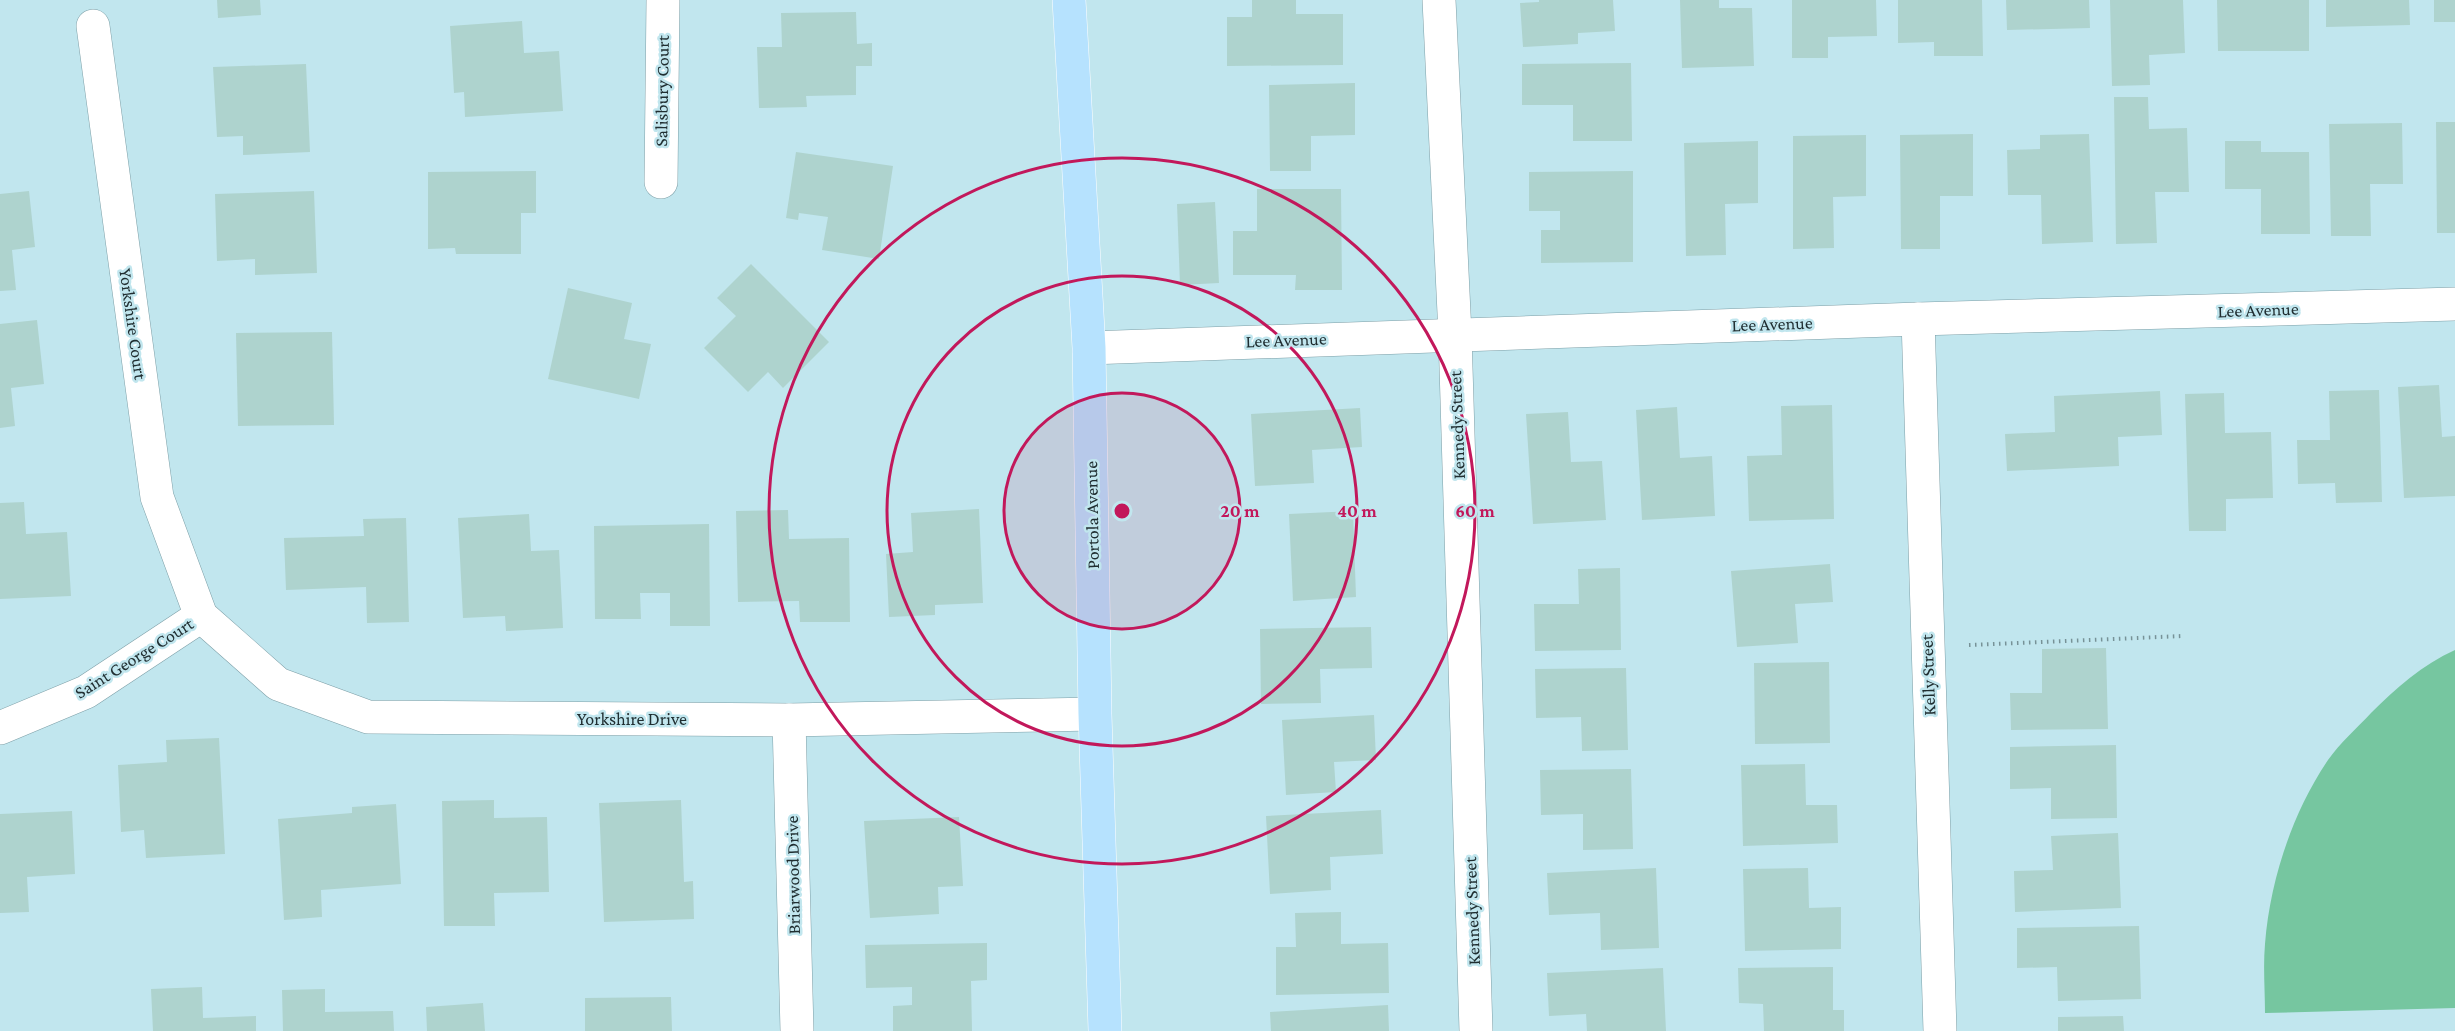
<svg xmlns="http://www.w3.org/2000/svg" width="2455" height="1031" font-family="'Crimson Pro',serif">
<rect width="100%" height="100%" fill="#c1e6ee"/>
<!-- green -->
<path fill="#76c6a0" d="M 2455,650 L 2455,1008 L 2265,1013 C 2265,990 2263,967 2265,944 C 2270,881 2292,813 2328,760 C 2340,743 2357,728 2371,713 C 2395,689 2423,664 2455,650 Z"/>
<!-- building -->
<g fill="#aed3ce">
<path d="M 217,0 L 260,0 L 261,15 L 218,18 Z"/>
<path d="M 1252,0 L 1296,0 L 1296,14 L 1343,14 L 1343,65 L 1227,66 L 1227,17 L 1252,17 Z"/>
<path d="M 1539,0 L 1613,0 L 1615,31 L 1578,33 L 1578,44 L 1523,47 L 1520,3 L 1539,2 Z"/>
<path d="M 1680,0 L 1719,0 L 1719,8 L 1752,8 L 1754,66 L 1682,68 Z"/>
<path d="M 1792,0 L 1876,0 L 1877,36 L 1828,37 L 1828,58 L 1792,58 Z"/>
<path d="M 1898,0 L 1982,0 L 1983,56 L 1934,56 L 1934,42 L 1898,43 Z"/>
<path d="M 2006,0 L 2089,0 L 2090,28 L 2007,30 Z"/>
<path d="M 2110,0 L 2183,0 L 2185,53 L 2149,55 L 2150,85 L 2112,86 Z"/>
<path d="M 2217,0 L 2309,0 L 2309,51 L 2218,51 Z"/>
<path d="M 2326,0 L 2409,0 L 2410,25 L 2326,27 Z"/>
<rect x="2434" y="0" width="21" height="22"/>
<path d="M 856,12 L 857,44 L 872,43 L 872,66 L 856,66 L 856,95 L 806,96 L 807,107 L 759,108 L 757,47 L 782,47 L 781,13 Z"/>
<path d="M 522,21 L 524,53 L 559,51 L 563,111 L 465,117 L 464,92 L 454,93 L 450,26 Z"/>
<path d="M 1631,63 L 1632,141 L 1573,141 L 1573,105 L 1522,105 L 1522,64 Z"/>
<path d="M 306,64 L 310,152 L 243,155 L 243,136 L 217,137 L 213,67 Z"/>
<path d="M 1355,83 L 1355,135 L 1311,136 L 1311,171 L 1270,171 L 1269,85 Z"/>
<path d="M 2114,97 L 2148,97 L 2149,129 L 2187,128 L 2189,192 L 2155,192 L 2157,243 L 2116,244 Z"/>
<path d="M 2436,122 L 2455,122 L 2455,233 L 2437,233 Z"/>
<path d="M 2402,123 L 2403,184 L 2370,184 L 2371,236 L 2331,236 L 2329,124 Z"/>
<path d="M 1973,134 L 1973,196 L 1940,196 L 1940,249 L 1901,249 L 1900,135 Z"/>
<path d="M 2089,134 L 2093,242 L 2042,244 L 2041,195 L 2008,195 L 2007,150 L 2040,149 L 2040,135 Z"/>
<path d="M 1866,135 L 1866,196 L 1833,197 L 1834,248 L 1793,249 L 1793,136 Z"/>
<path d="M 1758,141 L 1758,203 L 1725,204 L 1726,255 L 1686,256 L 1684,143 Z"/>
<path d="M 2225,141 L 2261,141 L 2261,152 L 2309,152 L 2310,234 L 2261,234 L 2261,189 L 2225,189 Z"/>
<path d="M 796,152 L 893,166 L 879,259 L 822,250 L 828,217 L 799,213 L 798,220 L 786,218 Z"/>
<path d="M 536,171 L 536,213 L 521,213 L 521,254 L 456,254 L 455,248 L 428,249 L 428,172 Z"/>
<path d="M 1633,171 L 1633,262 L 1541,263 L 1541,230 L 1560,230 L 1560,211 L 1529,211 L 1529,172 Z"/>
<path d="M 1257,189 L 1341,189 L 1342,290 L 1295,290 L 1296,275 L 1233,275 L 1233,231 L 1257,231 Z"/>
<path d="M 29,191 L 35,247 L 12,250 L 16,290 L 0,291 L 0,194 Z"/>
<path d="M 314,191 L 317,273 L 255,275 L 255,259 L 217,261 L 215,194 Z"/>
<path d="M 1215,202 L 1219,283 L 1180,285 L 1177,204 Z"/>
<path d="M 751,264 L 829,342 L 783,388 L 768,372 L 748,392 L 704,348 L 736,316 L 717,298 Z"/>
<path d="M 568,288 L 632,303 L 624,339 L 651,344 L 639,399 L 548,379 Z"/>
<path d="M 37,320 L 44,384 L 11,388 L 15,426 L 0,428 L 0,324 Z"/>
<path d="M 332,332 L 334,425 L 238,426 L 236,333 Z"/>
<path d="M 2439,385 L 2442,437 L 2455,436 L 2455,496 L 2404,498 L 2398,387 Z"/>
<path d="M 2379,390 L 2382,502 L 2336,503 L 2335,483 L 2298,484 L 2297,440 L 2330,440 L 2329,391 Z"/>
<path d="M 2160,391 L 2162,435 L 2118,437 L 2119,466 L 2007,471 L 2005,434 L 2055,432 L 2054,396 Z"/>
<path d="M 2224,393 L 2225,433 L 2271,432 L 2273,498 L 2226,499 L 2226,531 L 2189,531 L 2185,394 Z"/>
<path d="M 1832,405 L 1834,519 L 1749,521 L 1747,456 L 1782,455 L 1781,406 Z"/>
<path d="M 1677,407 L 1680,458 L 1712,456 L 1715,516 L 1642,520 L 1636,410 Z"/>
<path d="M 1360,408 L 1362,447 L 1312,450 L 1314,483 L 1255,486 L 1251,414 Z"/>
<path d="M 1568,412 L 1571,462 L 1602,461 L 1606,520 L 1533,524 L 1526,414 Z"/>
<path d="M 24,502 L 26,534 L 67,532 L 71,596 L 0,599 L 0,503 Z"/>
<path d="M 979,509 L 983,603 L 935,605 L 935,615 L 889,617 L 886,554 L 913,552 L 911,513 Z"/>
<path d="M 788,510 L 789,539 L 849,538 L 850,622 L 800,622 L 799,601 L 738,602 L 736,511 Z"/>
<path d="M 1353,511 L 1356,597 L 1293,601 L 1289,514 Z"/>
<path d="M 529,514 L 531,551 L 559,550 L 563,628 L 506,631 L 505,616 L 463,618 L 458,518 Z"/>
<path d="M 406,518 L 409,622 L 367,623 L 366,587 L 286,590 L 284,538 L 364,536 L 363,519 Z"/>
<path d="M 709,524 L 710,626 L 670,626 L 670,593 L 640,593 L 641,619 L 595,619 L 594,526 Z"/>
<path d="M 1830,564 L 1833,602 L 1795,604 L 1798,643 L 1737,647 L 1731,571 Z"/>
<path d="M 1620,568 L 1621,650 L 1535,651 L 1534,604 L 1579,604 L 1578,569 Z"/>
<path d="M 1371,627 L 1372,668 L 1320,669 L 1321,703 L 1261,704 L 1260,629 Z"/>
<path d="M 2106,648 L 2108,729 L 2011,730 L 2010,693 L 2042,693 L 2042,649 Z"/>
<path d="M 1829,662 L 1830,743 L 1755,744 L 1754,663 Z"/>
<path d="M 1626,668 L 1628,750 L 1582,751 L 1581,717 L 1536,718 L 1535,669 Z"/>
<path d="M 1374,715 L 1376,760 L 1334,762 L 1336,792 L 1286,795 L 1282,720 Z"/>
<path d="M 219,738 L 225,854 L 146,858 L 144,830 L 121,832 L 118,765 L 167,762 L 166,740 Z"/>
<path d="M 2116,745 L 2117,818 L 2051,819 L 2051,788 L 2010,789 L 2010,747 Z"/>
<path d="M 1805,764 L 1806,805 L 1837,805 L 1838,843 L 1743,846 L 1741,765 Z"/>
<path d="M 1631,769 L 1633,849 L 1583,850 L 1583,814 L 1541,815 L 1540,770 Z"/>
<path d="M 494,800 L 494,818 L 547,817 L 549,892 L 494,893 L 495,926 L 444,926 L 442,801 Z"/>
<path d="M 681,800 L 684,882 L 693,881 L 694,919 L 604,922 L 599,803 Z"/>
<path d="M 396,804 L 401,884 L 321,890 L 322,917 L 284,920 L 278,819 L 352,813 L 352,807 Z"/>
<path d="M 1381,810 L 1383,854 L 1330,857 L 1331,890 L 1270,894 L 1266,816 Z"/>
<path d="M 72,811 L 75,874 L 27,877 L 29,912 L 0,913 L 0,814 Z"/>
<path d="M 959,817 L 963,886 L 938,887 L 939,914 L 870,918 L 864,821 Z"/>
<path d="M 2118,833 L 2121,908 L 2015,912 L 2014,871 L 2053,870 L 2051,836 Z"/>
<path d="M 1656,868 L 1659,948 L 1601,950 L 1600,913 L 1549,915 L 1547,873 Z"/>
<path d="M 1808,868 L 1809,908 L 1841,907 L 1841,949 L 1745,951 L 1743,869 Z"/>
<path d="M 1341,912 L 1341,944 L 1388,943 L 1389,993 L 1276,995 L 1276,947 L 1296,947 L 1295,913 Z"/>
<path d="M 2139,926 L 2141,999 L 2058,1001 L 2057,967 L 2017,968 L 2017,928 Z"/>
<path d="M 987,943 L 987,980 L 971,981 L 972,1031 L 893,1031 L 893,1006 L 912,1005 L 912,987 L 866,988 L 865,945 Z"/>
<path d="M 1833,967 L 1833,1010 L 1844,1010 L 1844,1031 L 1764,1031 L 1763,1004 L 1739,1003 L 1738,968 Z"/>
<path d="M 1663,968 L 1666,1031 L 1587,1031 L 1586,1014 L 1549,1016 L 1547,973 Z"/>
<path d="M 202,987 L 203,1018 L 256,1016 L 256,1031 L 153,1031 L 151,989 Z"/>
<path d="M 325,989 L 325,1012 L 393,1011 L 394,1031 L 283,1031 L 282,990 Z"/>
<path d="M 671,997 L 672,1031 L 585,1031 L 585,998 Z"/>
<path d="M 483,1003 L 485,1031 L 427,1031 L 426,1007 Z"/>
<path d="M 1388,1005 L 1389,1031 L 1271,1031 L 1270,1012 Z"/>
<path d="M 2123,1016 L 2124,1031 L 2058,1031 L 2058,1017 Z"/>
</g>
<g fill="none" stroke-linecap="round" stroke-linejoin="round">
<!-- minor casing -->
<g stroke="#7d9fa7" stroke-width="34">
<g id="minor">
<path d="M 1439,0 L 1455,334 L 1476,1031"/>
<path d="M 93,26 L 157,497 L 201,616 L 278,684 L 368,717 L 789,720 L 1095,714"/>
<path d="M 661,182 L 663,0"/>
<path d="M 1918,319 L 1940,1031"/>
<path d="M 1089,348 L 1918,319 L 2455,304"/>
<path d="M 789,720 L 797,1031"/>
<path d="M 0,728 L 86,692 L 201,616"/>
</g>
</g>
<!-- major casing -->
<g stroke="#fff" stroke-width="34">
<path id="major" d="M 1069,0 L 1089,348 L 1095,714 L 1105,1031"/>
</g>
<!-- path -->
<path stroke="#779297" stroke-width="4" stroke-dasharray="1.5 4.5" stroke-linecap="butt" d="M 1969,645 L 2183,636"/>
<!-- minor -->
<use href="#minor" stroke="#fff" stroke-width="33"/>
<!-- major -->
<use href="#major" stroke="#b6e2fe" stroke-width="33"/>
</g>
<!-- distance rings -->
<circle cx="1122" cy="511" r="118" fill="#c2185b" fill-opacity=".12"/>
<g fill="none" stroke="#c2185b" stroke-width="3">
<circle cx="1122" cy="511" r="118"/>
<circle cx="1122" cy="511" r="235"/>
<circle cx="1122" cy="511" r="353"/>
</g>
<g text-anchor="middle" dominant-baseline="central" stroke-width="5" stroke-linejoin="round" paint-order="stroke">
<!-- street labels -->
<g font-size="18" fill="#202e31" stroke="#c1e6ee">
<text transform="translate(662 91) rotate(-89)">Salisbury Court</text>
<text transform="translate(2258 310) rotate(-2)">Lee Avenue</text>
<text transform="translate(133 324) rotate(82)">Yorkshire Court</text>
<text transform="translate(1772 324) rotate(-2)">Lee Avenue</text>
<text transform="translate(1286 340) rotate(-2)">Lee Avenue</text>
<text transform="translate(1457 425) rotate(-92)">Kennedy Street</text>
<text transform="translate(1092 515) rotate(-91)">Portola Avenue</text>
<text transform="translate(134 658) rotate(-32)">Saint George Court</text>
<text transform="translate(1928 675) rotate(-92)">Kelly Street</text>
<text x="632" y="719">Yorkshire Drive</text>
<text transform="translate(793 875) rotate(-91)">Briarwood Drive</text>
<text transform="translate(1472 911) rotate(-92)">Kennedy Street</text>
</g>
</g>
<circle cx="1122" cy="511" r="9" fill="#c2185b" stroke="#c1e6ee" stroke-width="3"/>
<g font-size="18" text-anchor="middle" font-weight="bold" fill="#c2185b" stroke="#c1e6ee" stroke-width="5" stroke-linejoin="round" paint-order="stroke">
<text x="1240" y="517">20 m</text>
<text x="1357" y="517">40 m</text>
<text x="1475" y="517">60 m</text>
</g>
</svg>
